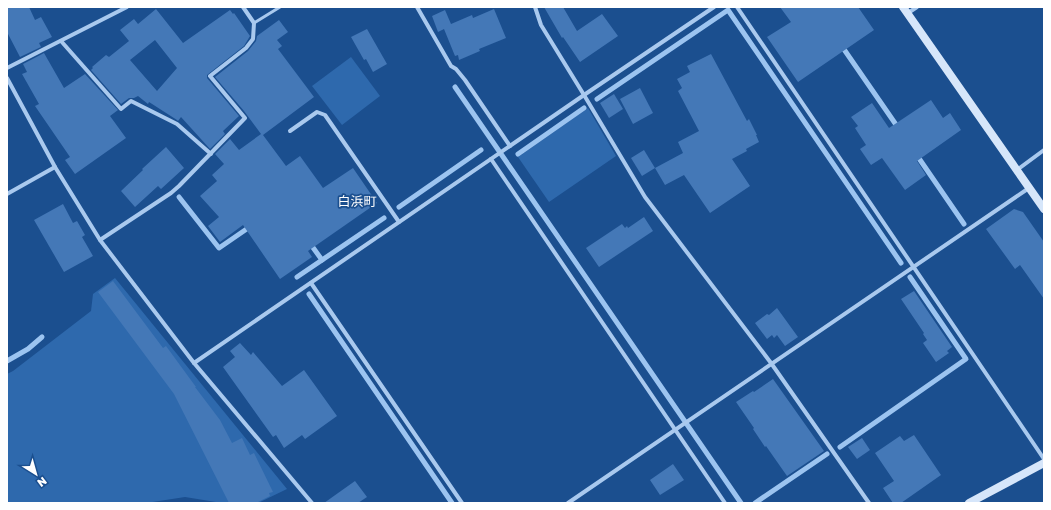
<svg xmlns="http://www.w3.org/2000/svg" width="1051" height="510" font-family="'Golos Text','Noto Sans JP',sans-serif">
<rect width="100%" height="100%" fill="#1b4f8f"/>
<!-- green -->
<g fill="#2e69ad">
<path d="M 351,57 L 380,96 L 342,125 L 312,86 Z"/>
<path d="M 588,108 L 616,156 L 549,202 L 518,157 Z"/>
<path d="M 115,278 L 287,489 L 258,503 L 222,503 L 185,497 L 146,503 L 7,503 L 7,374 L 13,371 L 91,311 L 93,294 Z"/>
</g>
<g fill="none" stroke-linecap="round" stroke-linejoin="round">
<!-- stream -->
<g stroke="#9cc4f0" stroke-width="5">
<path d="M 841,45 L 899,129"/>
<path d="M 455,87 L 741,503"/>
<path d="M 597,99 L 728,10 L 901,263"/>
<path d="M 518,154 L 584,108"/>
<path d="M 916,154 L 964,224"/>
<path d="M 179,197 L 219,248 L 251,226"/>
<path d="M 399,207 L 481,150"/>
<path d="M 309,242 L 322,260"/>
<path d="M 297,277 L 384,218"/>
<path d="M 309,294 L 452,503"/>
<path d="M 7,361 L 28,349 L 42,337"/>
<path d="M 840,447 L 966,359 L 910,277"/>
<path d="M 755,503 L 827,454"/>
</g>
</g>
<!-- building -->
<g fill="#4478b7" fill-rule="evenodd">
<path d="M 7,7 L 29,7 L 35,20 L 41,17 L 52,37 L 39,43 L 41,47 L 20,57 L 7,32 Z"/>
<path d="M 544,7 L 563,7 L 577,31 L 602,14 L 618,36 L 580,62 L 563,37 L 562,38 Z"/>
<path d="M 780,7 L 858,7 L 874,30 L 798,82 L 767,37 L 791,22 Z"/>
<path d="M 156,9 L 183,43 L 230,10 L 233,14 L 234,13 L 250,36 L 244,46 L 207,75 L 207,78 L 239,116 L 223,131 L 225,134 L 210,149 L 181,117 L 178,121 L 177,120 L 149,102 L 148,104 L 138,96 L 134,98 L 129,98 L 121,104 L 91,70 L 93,68 L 92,67 L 106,55 L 109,57 L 129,41 L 120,30 L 134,19 L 138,24 ZM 155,40 L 177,68 L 157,91 L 130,60 Z"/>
<path d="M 494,9 L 506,38 L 479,49 L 480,51 L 459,60 L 458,55 L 455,56 L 444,29 L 438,32 L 432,16 L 445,10 L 451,24 L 472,15 L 473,18 Z"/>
<path d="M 279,20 L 288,32 L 277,40 L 282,46 L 278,49 L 314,97 L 263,135 L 286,166 L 300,156 L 323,188 L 353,168 L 377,203 L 308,251 L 312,257 L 280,279 L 243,225 L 220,242 L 208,226 L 219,217 L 200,196 L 217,181 L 212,175 L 224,164 L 215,154 L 230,139 L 239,150 L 261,134 L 244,111 L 215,77 L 248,51 L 256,41 L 257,36 Z"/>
<path d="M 367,29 L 387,64 L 373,72 L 366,59 L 364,60 L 351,37 Z"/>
<path d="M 44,53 L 64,88 L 85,74 L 118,110 L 110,116 L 126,138 L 75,174 L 65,160 L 70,157 L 35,106 L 39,104 L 22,74 L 27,72 L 23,64 Z"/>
<path d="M 711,54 L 747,121 L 749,119 L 757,135 L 756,135 L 759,142 L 746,149 L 747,151 L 732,159 L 750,186 L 710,213 L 684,175 L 665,185 L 655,168 L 683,153 L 678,142 L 699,131 L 678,91 L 682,88 L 677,79 L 690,72 L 687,66 Z"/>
<path d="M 640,88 L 653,113 L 633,124 L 620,99 Z"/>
<path d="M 614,94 L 623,109 L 609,118 L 600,103 Z"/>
<path d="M 931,100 L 943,118 L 950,113 L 961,130 L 917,161 L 926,175 L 905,190 L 882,158 L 871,165 L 860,149 L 866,145 L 855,128 L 858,126 L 851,117 L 872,103 L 889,128 Z"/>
<path d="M 166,147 L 184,168 L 161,189 L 158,186 L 135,207 L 121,191 L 143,170 L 142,169 Z"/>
<path d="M 644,150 L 655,168 L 642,176 L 631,158 Z"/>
<path d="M 63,204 L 73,223 L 77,221 L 85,235 L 82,237 L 93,256 L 64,272 L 34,220 Z"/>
<path d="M 1014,209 L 1023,212 L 1044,242 L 1044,299 L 1020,265 L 1015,269 L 986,229 Z"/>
<path d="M 644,217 L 653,231 L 599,267 L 586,248 L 622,224 L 625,228 L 627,226 L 628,228 Z"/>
<path d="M 113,281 L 163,348 L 166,346 L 196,387 L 195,387 L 220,420 L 232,443 L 242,438 L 250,455 L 254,453 L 273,492 L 269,493 L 270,496 L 256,503 L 229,503 L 174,394 L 98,292 Z"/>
<path d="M 914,291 L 952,347 L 947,351 L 949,353 L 936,362 L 923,343 L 927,340 L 923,334 L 924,333 L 901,299 Z"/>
<path d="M 777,308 L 798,337 L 785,346 L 777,335 L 774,338 L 772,335 L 767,339 L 755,323 L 767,314 L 769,315 Z"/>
<path d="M 240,343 L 251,355 L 253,352 L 282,386 L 304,370 L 337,416 L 305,439 L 302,435 L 284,448 L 276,435 L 273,437 L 223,367 L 235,357 L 230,351 Z"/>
<path d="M 773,379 L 824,451 L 787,476 L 766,446 L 765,447 L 753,429 L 754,428 L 736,402 L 753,391 L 754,392 Z"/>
<path d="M 914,435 L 941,475 L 901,503 L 893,503 L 883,488 L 894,481 L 875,453 L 900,436 L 904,441 Z"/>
<path d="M 862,438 L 870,450 L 857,459 L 848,447 Z"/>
<path d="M 673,464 L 684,480 L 660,495 L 650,480 Z"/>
<path d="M 355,481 L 367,497 L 358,503 L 324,503 Z"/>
</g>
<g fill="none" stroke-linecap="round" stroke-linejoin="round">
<!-- lane -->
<path stroke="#a9c9ee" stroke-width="3" d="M 254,23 L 280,7"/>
<!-- street -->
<g stroke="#a9c9ee" stroke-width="4">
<path d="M 417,7 L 451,66 L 456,69 L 465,80 L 510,146"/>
<path d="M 535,7 L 541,25 L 584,95 L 645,197 L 771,363 L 869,503"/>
<path d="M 737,7 L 1044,459"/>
<path d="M 908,13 L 917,7"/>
<path d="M 61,41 L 121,109 L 131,101 L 177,124 L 211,154"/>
<path d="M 7,68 L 127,7"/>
<path d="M 7,78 L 55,167 L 100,240 L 194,363 L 312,503"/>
<path d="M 290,131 L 317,112 L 325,115 L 399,222"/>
<path d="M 491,159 L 725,503"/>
<path d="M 1017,170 L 1044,150"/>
<path d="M 7,194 L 55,167"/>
<path d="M 100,240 L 171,193 L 179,186 L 245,118 L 210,76 L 246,48 L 253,39 L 254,23 L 243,7"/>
<path d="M 311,283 L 462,503"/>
<path d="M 194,363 L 584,95 L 714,7"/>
<path d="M 568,503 L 1029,188"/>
</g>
<!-- secondary -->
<g stroke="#d6e6fa" stroke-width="8">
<path d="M 903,7 L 1044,209"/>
<path d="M 969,503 L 1044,463"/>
</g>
</g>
<g text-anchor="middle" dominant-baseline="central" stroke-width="3.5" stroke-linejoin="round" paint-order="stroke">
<!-- quarter labels -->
<g font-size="13" fill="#fff" stroke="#1b4f8f">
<text x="357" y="201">白浜町</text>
</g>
</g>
<!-- border -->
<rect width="1051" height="510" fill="none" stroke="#ffffff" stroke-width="16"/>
<!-- north arrow -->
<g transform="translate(36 474) rotate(143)" stroke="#1b4f8f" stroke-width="3" paint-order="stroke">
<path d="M0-3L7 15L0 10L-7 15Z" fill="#ffffff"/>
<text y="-6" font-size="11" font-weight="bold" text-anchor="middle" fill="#ffffff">N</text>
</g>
</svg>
